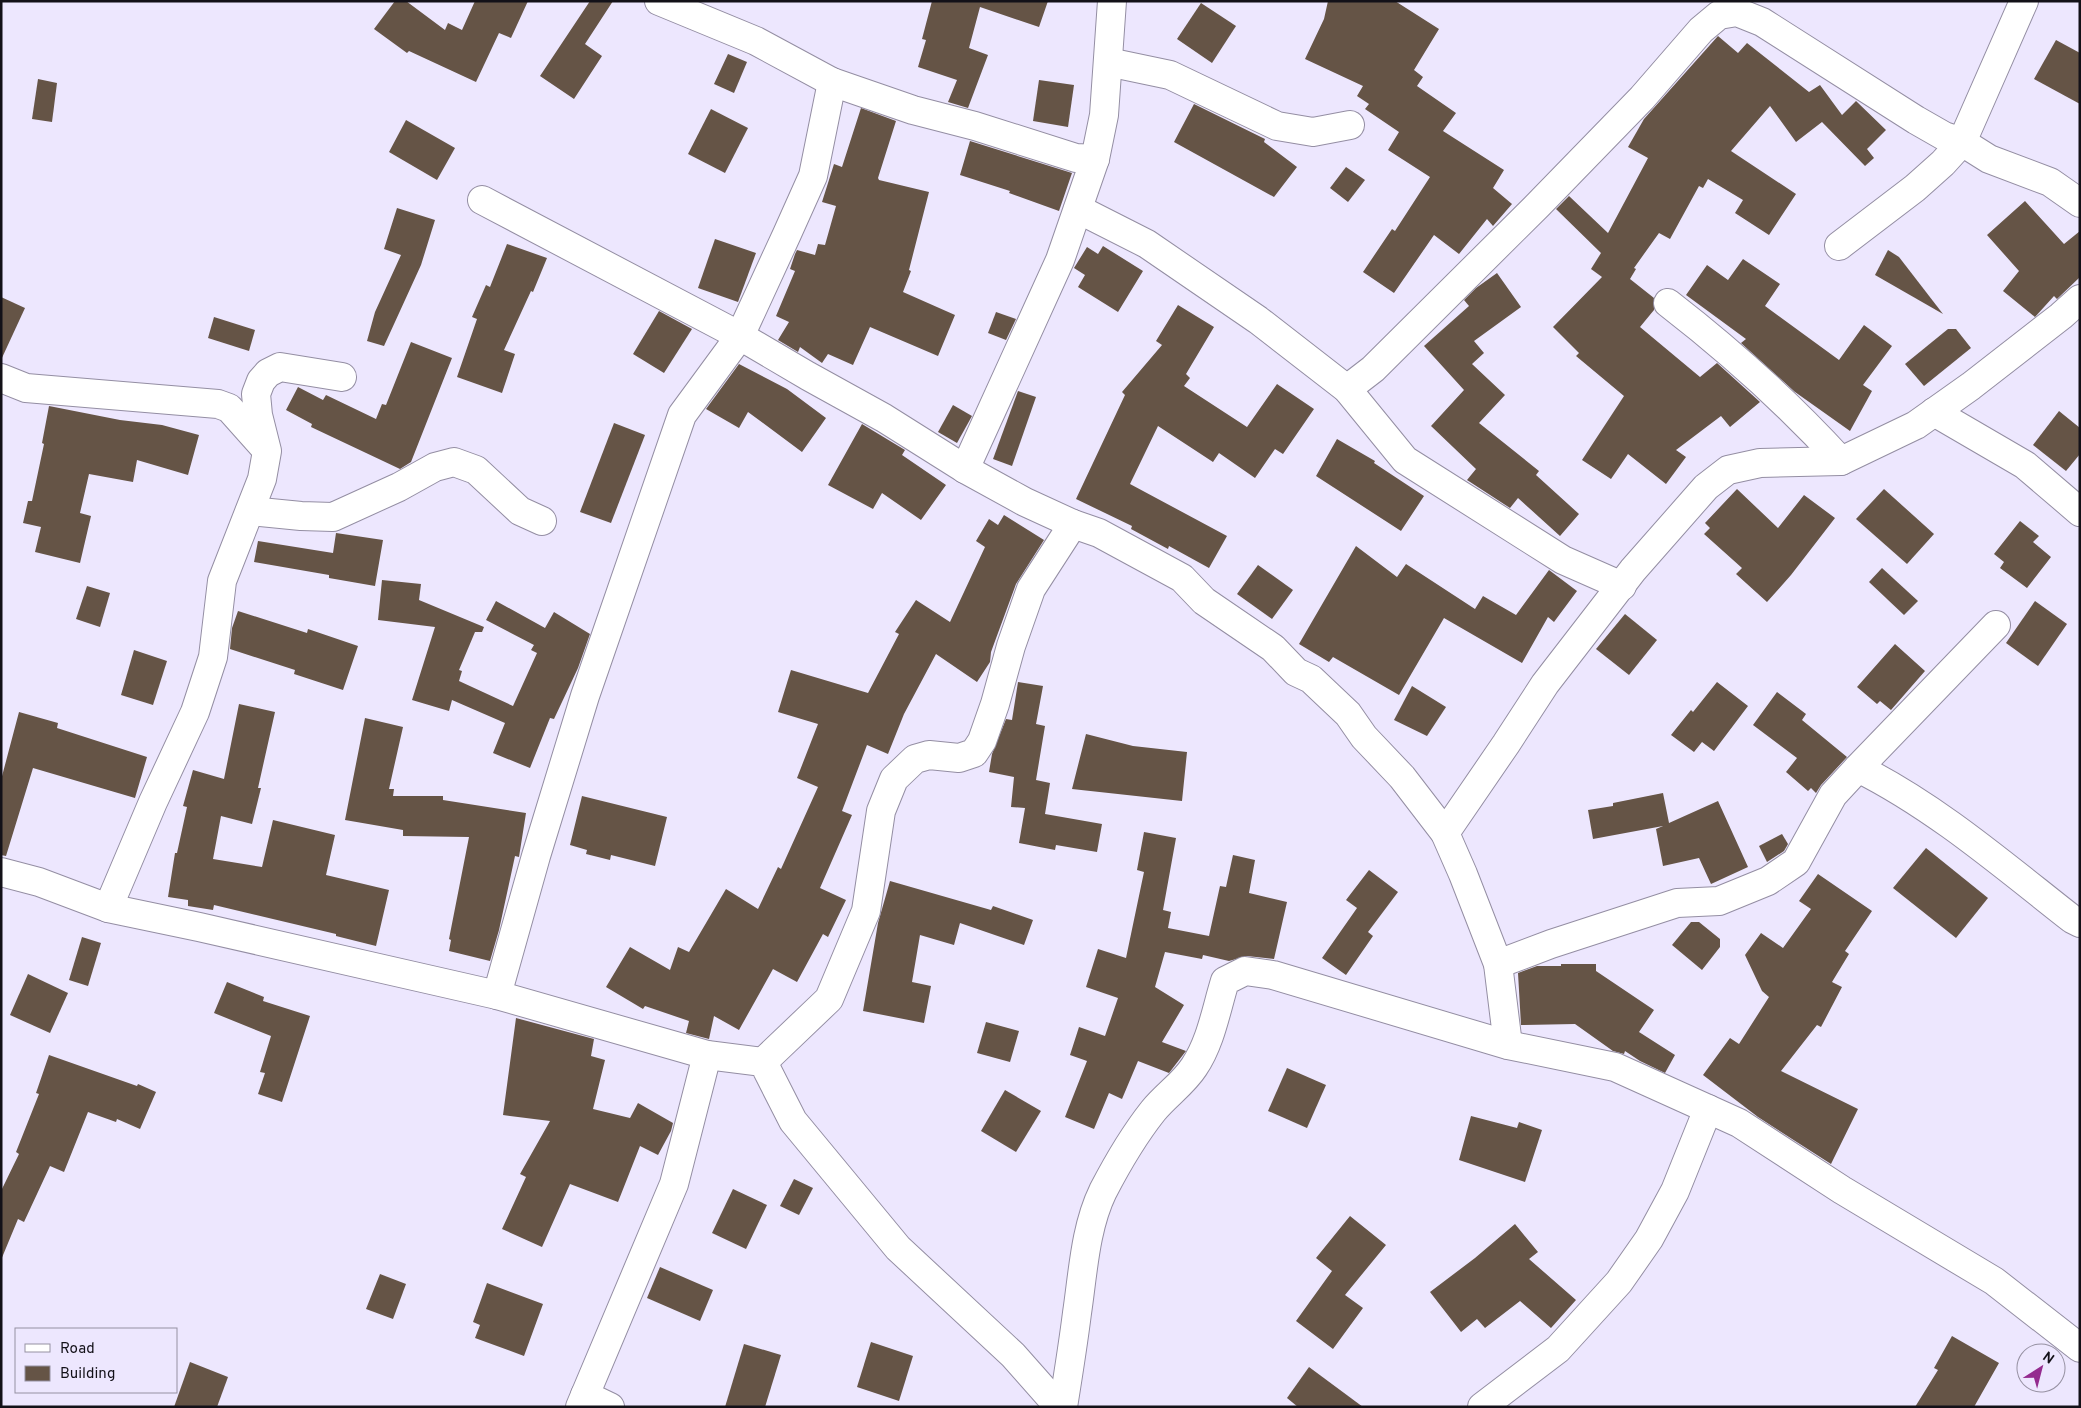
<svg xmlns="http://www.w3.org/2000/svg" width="2081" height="1408" font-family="Overpass,sans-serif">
<rect width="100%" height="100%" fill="#ede7fe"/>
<!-- building -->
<g fill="#655446">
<path d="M 395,1 L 406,1 L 445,30 L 448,23 L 462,30 L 475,1 L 528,1 L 511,38 L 499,33 L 476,82 L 409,51 L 407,53 L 374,29 Z"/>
<path d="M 590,1 L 613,1 L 585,44 L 602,56 L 574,99 L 540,76 Z"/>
<path d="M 932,1 L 1048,1 L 1039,27 L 980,7 L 969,48 L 988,55 L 968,108 L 948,102 L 957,80 L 918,67 L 926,40 L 922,39 Z"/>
<path d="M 1328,1 L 1395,1 L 1439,29 L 1414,70 L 1423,77 L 1417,86 L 1456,113 L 1443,131 L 1504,170 L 1493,188 L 1512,204 L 1493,226 L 1487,219 L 1459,254 L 1434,235 L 1394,293 L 1363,272 L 1392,229 L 1395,231 L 1430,177 L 1388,150 L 1399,132 L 1365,109 L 1369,104 L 1357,96 L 1363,86 L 1305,59 L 1324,19 Z"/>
<path d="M 1201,3 L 1236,26 L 1212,63 L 1177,39 Z"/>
<path d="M 1718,36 L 1738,53 L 1747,43 L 1809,92 L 1820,85 L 1842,115 L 1856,101 L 1886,130 L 1867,149 L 1874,158 L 1865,166 L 1822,122 L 1796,142 L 1770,106 L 1731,151 L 1796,194 L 1769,235 L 1735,213 L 1743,200 L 1708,179 L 1703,188 L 1699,186 L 1670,239 L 1659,233 L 1634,268 L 1636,269 L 1630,279 L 1654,298 L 1654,310 L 1640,327 L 1700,377 L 1717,363 L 1760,402 L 1730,427 L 1721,416 L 1676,450 L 1686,457 L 1666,484 L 1628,454 L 1611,479 L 1582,460 L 1624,396 L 1576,356 L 1579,353 L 1553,327 L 1602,277 L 1591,269 L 1601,253 L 1556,209 L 1569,196 L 1608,233 L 1648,158 L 1628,147 L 1644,119 Z"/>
<path d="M 2056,40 L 2080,53 L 2080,104 L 2034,79 Z"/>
<path d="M 728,54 L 747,62 L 734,93 L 714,84 Z"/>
<path d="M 38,79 L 57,83 L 52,122 L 32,119 Z"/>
<path d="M 1039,80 L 1074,85 L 1068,127 L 1033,121 Z"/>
<path d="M 1194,104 L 1265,139 L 1264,142 L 1297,167 L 1274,197 L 1174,142 Z"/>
<path d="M 861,108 L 896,121 L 878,178 L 879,180 L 929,192 L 909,270 L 911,271 L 903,292 L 955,315 L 938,356 L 870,327 L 853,365 L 828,354 L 822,363 L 800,347 L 798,352 L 778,340 L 789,322 L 776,316 L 795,271 L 790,269 L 795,254 L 797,250 L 815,255 L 818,244 L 825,245 L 836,206 L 822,202 L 834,164 L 842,167 Z"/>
<path d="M 711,109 L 748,128 L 725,173 L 688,154 Z"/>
<path d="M 406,120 L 455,148 L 437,180 L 389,152 Z"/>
<path d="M 970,141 L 1072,173 L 1059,211 L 1009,193 L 1010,191 L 960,175 Z"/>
<path d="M 1346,167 L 1365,180 L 1348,202 L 1330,188 Z"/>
<path d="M 2025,201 L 2064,244 L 2080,231 L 2080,277 L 2057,299 L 2054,296 L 2035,317 L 2003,291 L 2019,271 L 1987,235 Z"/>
<path d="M 397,208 L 435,220 L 421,265 L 384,346 L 367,341 L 375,312 L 401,255 L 384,249 Z"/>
<path d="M 715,239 L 756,253 L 738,302 L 698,288 Z"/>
<path d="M 507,244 L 547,258 L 533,292 L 531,291 L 504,350 L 515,354 L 502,393 L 457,377 L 477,319 L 472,317 L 486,285 L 490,287 Z"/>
<path d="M 1103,246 L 1143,271 L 1118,312 L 1078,287 L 1085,275 L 1074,268 L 1087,247 L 1098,254 Z"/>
<path d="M 1888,250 L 1899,257 L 1943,314 L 1875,275 Z"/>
<path d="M 1743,259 L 1780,284 L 1765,306 L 1839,360 L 1864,325 L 1892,346 L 1863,385 L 1872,391 L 1850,431 L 1795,392 L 1741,343 L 1746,339 L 1686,295 L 1707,265 L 1728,280 Z"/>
<path d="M 1497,273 L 1521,307 L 1474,341 L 1484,353 L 1472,364 L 1505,395 L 1479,423 L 1539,471 L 1536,475 L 1579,514 L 1560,536 L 1518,498 L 1510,508 L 1467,480 L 1476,469 L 1431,426 L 1464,390 L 1424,346 L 1469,306 L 1464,300 L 1476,288 Z"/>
<path d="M 1,297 L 25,308 L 1,360 Z"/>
<path d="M 1178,305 L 1214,327 L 1186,374 L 1190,378 L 1184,386 L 1247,427 L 1277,384 L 1314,409 L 1283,454 L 1275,449 L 1255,478 L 1219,453 L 1213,462 L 1158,426 L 1130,484 L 1227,536 L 1209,568 L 1169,546 L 1168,549 L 1131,529 L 1132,526 L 1076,499 L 1125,395 L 1122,392 L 1162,345 L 1156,341 Z"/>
<path d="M 659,311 L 692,329 L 664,373 L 633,354 Z"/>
<path d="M 996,312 L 1016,319 L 1006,340 L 988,333 Z"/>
<path d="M 214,317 L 255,330 L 249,351 L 208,338 Z"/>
<path d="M 1948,329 L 1956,329 L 1971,348 L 1924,386 L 1905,364 Z"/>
<path d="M 411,342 L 452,358 L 411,462 L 400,469 L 311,427 L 312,424 L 286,410 L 298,387 L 323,400 L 326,395 L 376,419 L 382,404 L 386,405 Z"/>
<path d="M 739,364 L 787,389 L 826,418 L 802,452 L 748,412 L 739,428 L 706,409 Z"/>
<path d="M 1018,391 L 1036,397 L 1012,466 L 993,459 Z"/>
<path d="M 953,405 L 972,416 L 957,443 L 938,432 Z"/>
<path d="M 49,406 L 120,420 L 162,425 L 199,435 L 188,475 L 137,460 L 133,482 L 89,474 L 80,513 L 91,516 L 80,563 L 35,552 L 41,527 L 23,523 L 28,501 L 32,501 L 44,444 L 42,443 Z"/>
<path d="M 2059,411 L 2080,428 L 2080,454 L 2066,471 L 2033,445 Z"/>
<path d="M 614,423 L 645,435 L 611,523 L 580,512 Z"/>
<path d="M 862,424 L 905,450 L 902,455 L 946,485 L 921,520 L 882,493 L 873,509 L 828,485 Z"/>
<path d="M 1337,439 L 1375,461 L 1374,463 L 1424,496 L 1401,531 L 1316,476 Z"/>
<path d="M 1737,489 L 1778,528 L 1804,495 L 1835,518 L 1791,575 L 1767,602 L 1736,574 L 1742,568 L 1704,534 L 1710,528 L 1705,523 Z"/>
<path d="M 1884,489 L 1934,534 L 1907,564 L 1856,519 Z"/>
<path d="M 1004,515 L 1044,540 L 1016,584 L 991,652 L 990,662 L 977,682 L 936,654 L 904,714 L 888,754 L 867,745 L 842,811 L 852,815 L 820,888 L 846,900 L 828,937 L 823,934 L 797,982 L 773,969 L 739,1030 L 714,1016 L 709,1039 L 686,1033 L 689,1021 L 645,1006 L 643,1009 L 606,987 L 630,947 L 670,970 L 678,947 L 689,952 L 726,889 L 758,909 L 778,867 L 781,869 L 818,787 L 797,778 L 818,724 L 778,712 L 791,670 L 868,693 L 899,634 L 895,632 L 916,600 L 950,622 L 985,547 L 976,541 L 989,519 L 998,525 Z"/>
<path d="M 2020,521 L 2039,536 L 2033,542 L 2051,557 L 2027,588 L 2000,568 L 2004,562 L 1994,554 Z"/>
<path d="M 336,533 L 383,540 L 375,586 L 329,578 L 329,575 L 254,562 L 258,541 L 333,553 Z"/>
<path d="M 1356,546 L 1397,577 L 1406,564 L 1475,609 L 1483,596 L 1516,615 L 1549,570 L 1577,591 L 1554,622 L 1548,617 L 1522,663 L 1444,618 L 1399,695 L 1333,657 L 1329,662 L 1299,644 Z"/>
<path d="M 1258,565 L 1293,590 L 1272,619 L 1237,594 Z"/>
<path d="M 1882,568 L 1918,601 L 1904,615 L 1869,582 Z"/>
<path d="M 382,580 L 421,584 L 419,600 L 484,627 L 482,632 L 475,632 L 459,670 L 462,671 L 459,681 L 513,706 L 537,653 L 531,650 L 534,645 L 486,620 L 496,601 L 545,628 L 554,612 L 590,634 L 578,668 L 554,719 L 550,718 L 530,768 L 493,753 L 505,723 L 452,700 L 449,711 L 412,700 L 435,627 L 378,620 Z"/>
<path d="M 87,586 L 110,593 L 100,627 L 76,619 Z"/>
<path d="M 2035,601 L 2067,624 L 2038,666 L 2006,643 Z"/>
<path d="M 238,611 L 307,633 L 308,629 L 358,646 L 343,690 L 294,674 L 295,670 L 230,649 L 232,628 Z"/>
<path d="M 1625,614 L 1657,640 L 1629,675 L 1596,649 Z"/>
<path d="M 1895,644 L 1925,671 L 1891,710 L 1880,701 L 1877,704 L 1857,687 Z"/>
<path d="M 134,650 L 167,661 L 153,705 L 121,695 Z"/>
<path d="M 1018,682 L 1043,686 L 1036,724 L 1045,726 L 1036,780 L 1050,783 L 1045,814 L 1102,824 L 1097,852 L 1056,845 L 1055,850 L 1019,843 L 1025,808 L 1011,807 L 1014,777 L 989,772 L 992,754 L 1006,719 L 1012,720 Z"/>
<path d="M 1717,682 L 1748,706 L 1714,751 L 1702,742 L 1694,752 L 1671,735 L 1691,710 L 1693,712 Z"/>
<path d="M 1412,686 L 1446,707 L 1427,736 L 1394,720 Z"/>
<path d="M 1777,692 L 1806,714 L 1802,720 L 1847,757 L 1821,785 L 1816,793 L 1811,788 L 1808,791 L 1786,772 L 1797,758 L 1753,725 Z"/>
<path d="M 239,704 L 275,712 L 258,788 L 261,788 L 252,824 L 221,816 L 213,859 L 262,867 L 273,820 L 335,835 L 326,875 L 389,890 L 376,946 L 336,936 L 336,934 L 214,905 L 213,910 L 188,906 L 188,900 L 168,897 L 175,853 L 177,853 L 187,807 L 183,806 L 193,770 L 224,779 Z"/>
<path d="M 19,712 L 58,723 L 57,728 L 147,757 L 135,798 L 33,768 L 6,856 L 1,855 L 1,780 Z"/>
<path d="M 365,718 L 403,727 L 389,789 L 394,789 L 393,796 L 443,796 L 443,800 L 526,813 L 519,857 L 515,856 L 499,930 L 490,961 L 449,951 L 451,940 L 449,939 L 469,837 L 403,836 L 403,830 L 345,820 Z"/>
<path d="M 1086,734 L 1133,746 L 1187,752 L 1182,801 L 1072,789 Z"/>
<path d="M 1663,793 L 1669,823 L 1718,801 L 1748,867 L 1711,884 L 1699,858 L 1663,866 L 1656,829 L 1663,826 L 1593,839 L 1588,810 L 1613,806 L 1613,803 Z"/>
<path d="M 582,796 L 667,817 L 655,866 L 611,855 L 610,860 L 586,854 L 587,850 L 570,845 Z"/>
<path d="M 1144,832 L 1176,838 L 1163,910 L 1171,912 L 1168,928 L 1209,936 L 1220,886 L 1226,887 L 1233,855 L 1255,860 L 1249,893 L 1287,902 L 1274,959 L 1247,956 L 1229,961 L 1203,955 L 1202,959 L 1165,952 L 1155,987 L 1184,1005 L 1162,1042 L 1186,1051 L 1169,1073 L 1138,1061 L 1122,1099 L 1109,1093 L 1094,1129 L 1065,1117 L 1087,1061 L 1070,1055 L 1079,1027 L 1105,1036 L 1118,998 L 1086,987 L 1098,949 L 1126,958 L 1144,872 L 1137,870 Z"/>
<path d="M 1782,834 L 1788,844 L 1784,851 L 1767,862 L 1759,846 Z"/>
<path d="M 1926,848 L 1988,898 L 1956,938 L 1893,888 Z"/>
<path d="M 1369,870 L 1398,892 L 1368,932 L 1373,936 L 1346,975 L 1322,958 L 1357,908 L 1346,900 Z"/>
<path d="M 1818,874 L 1872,911 L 1845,951 L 1849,954 L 1832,982 L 1842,987 L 1821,1027 L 1817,1025 L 1781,1071 L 1858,1109 L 1831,1164 L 1758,1117 L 1703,1075 L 1730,1038 L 1739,1044 L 1769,997 L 1762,991 L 1745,955 L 1761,933 L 1783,948 L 1811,909 L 1799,901 Z"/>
<path d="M 890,881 L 991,910 L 993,906 L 1033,920 L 1024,945 L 960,923 L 954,945 L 920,935 L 912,982 L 931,986 L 924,1023 L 863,1011 L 878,923 Z"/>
<path d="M 1691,922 L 1699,922 L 1720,939 L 1720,947 L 1702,970 L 1672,945 Z"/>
<path d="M 82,937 L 101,943 L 88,986 L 69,980 Z"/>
<path d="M 1561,964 L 1596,964 L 1596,971 L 1654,1010 L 1639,1032 L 1675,1055 L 1665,1073 L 1640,1061 L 1625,1051 L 1624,1054 L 1613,1051 L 1575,1024 L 1521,1025 L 1518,973 L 1537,966 L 1561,966 Z"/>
<path d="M 28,974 L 68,993 L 50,1033 L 10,1015 Z"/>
<path d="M 227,982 L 264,997 L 263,1001 L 310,1016 L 282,1102 L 258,1094 L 265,1073 L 260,1072 L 271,1036 L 214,1013 Z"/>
<path d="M 516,1018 L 594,1039 L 591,1056 L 605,1060 L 593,1109 L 630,1118 L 638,1103 L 673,1123 L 671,1131 L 658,1155 L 640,1146 L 618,1202 L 570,1184 L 542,1247 L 502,1229 L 526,1177 L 520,1174 L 550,1121 L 503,1115 Z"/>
<path d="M 986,1022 L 1019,1031 L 1010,1062 L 977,1053 Z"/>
<path d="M 49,1055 L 137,1086 L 138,1084 L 156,1092 L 140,1129 L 117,1119 L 116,1122 L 88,1112 L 64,1172 L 50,1166 L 24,1222 L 18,1219 L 1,1260 L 1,1191 L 19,1154 L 16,1152 L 39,1094 L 36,1093 Z"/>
<path d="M 1287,1068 L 1326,1085 L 1307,1128 L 1268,1111 Z"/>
<path d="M 1005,1090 L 1041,1111 L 1016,1152 L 981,1131 Z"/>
<path d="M 1471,1116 L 1517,1128 L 1519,1122 L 1542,1130 L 1525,1182 L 1459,1160 Z"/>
<path d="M 794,1179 L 813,1188 L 799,1215 L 780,1206 Z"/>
<path d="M 733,1189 L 767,1205 L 746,1249 L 712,1233 Z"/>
<path d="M 1350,1216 L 1386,1245 L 1345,1295 L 1363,1308 L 1333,1349 L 1296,1321 L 1332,1271 L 1316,1258 Z"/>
<path d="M 1515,1224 L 1538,1252 L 1529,1259 L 1576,1300 L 1551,1328 L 1520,1301 L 1485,1328 L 1477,1319 L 1461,1332 L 1430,1292 L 1475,1258 Z"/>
<path d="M 660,1267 L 713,1290 L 700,1321 L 647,1298 Z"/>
<path d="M 380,1274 L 406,1284 L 393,1319 L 366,1309 Z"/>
<path d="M 487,1283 L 543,1304 L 524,1356 L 475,1338 L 480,1325 L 473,1322 Z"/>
<path d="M 1952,1336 L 1999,1363 L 1974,1407 L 1915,1407 L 1938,1370 L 1934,1368 Z"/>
<path d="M 871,1342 L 913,1356 L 899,1401 L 857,1387 Z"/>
<path d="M 744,1344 L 781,1355 L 765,1407 L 725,1407 Z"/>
<path d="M 190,1362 L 228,1377 L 217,1407 L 174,1407 Z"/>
<path d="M 1309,1367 L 1363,1407 L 1298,1407 L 1287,1398 Z"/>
</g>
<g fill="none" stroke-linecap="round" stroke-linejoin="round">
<!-- street casing -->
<g stroke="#948ea3" stroke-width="30">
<g id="street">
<path d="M 659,1 L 756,41 L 832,82 L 913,110 L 975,126 L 1076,158 L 1095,159"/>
<path d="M 1108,62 L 1170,75 L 1277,126 L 1313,132 L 1350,125"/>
<path d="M 482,200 L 740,336 L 808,376 L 884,418 L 965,469 L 1025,502 L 1073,524 L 1099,533 L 1182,578 L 1204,601 L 1273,648 L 1296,672 L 1311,679 L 1348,714 L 1364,737 L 1402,777 L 1445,833 L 1463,874 L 1498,964 L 1508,1045"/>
<path d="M 1078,209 L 1147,244 L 1258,320 L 1347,389 L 1405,460 L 1563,560 L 1622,586"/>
<path d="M 1839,246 L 1915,188 L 1943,163 L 1962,142 L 2024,1"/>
<path d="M 1668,303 C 1730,351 1788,403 1841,461"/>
<path d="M 1,378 L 26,388 L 218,404 L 229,408 L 262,445"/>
<path d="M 1347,389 L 1373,369 L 1538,205 L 1642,98 L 1701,30 L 1719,15 L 1737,12 L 1762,22 L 1916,120 L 1944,136 L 1962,142 L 1989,159 L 2050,182 L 2080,203"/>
<path d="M 1934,412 L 2025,465 L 2080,512"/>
<path d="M 965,469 L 1060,260 L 1095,159 L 1104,115 L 1112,1"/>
<path d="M 250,511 L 301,516 L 333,517 L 399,487 L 435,467 L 454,462 L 476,470 L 520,511 L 542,521"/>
<path d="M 1858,768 L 1996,625"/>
<path d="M 1445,833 L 1506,744 L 1545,684 L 1633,570 L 1706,487 L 1728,470 L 1760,463 L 1841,461 L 1916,425 L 1971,386 L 2061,316 L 2080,299"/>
<path d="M 1,872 L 39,882 L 108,908 L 199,927 L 497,995 L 707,1055 L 763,1062 L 793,1121 L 898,1248 L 1013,1355 L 1059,1407"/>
<path d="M 108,908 L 153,802 L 195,712 L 213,657 L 222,581 L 262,479 L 267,451 L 258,415 L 256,394 L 261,381 L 268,373 L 280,367 L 342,377"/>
<path d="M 1498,964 L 1551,944 L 1677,903 L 1719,901 L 1768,881 L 1796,862 L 1833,795 L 1858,768 C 1936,807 2003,865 2072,919 L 2080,923"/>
<path d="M 497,995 L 536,856 L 585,696 L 682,415 L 740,336 L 787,234 L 813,176 L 832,82"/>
<path d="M 763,1062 L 829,999 L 866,911 L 881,811 L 894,779 L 915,759 L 929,755 L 959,758 L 974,753 L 982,741 L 995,704 L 1011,646 L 1031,589 L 1073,524"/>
<path d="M 585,1395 L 610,1407"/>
<path d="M 580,1407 L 674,1184 L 707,1055"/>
<path d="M 1063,1407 C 1068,1376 1073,1345 1077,1313 C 1083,1273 1085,1228 1103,1191 C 1117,1164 1134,1135 1153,1111 C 1166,1095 1183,1084 1194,1067 C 1211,1042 1216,1010 1225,981 L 1245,971 L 1273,975 L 1508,1045 L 1615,1067 L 1739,1123 L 1842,1190 L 1994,1281 L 2080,1348"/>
<path d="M 1482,1407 L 1558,1349 L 1619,1282 L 1649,1239 L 1675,1191 L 1708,1109"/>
</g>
</g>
<!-- street -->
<use href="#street" stroke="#fff" stroke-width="28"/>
</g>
<!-- border -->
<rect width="2081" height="1408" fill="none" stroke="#131118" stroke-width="5"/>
<!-- legend -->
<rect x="15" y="1328" width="162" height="65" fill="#ede7fe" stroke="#9691a2"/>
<rect x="25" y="1344" width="25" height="8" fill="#ffffff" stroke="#9691a2"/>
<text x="60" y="1353" font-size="15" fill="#131118">Road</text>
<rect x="25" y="1366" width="25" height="15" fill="#655446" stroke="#9691a2"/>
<text x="60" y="1378" font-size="15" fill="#131118">Building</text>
<!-- north arrow -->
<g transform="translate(2041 1368) rotate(36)"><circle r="24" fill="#ede7fe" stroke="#9691a2"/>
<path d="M0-4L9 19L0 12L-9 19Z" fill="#942b8f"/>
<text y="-8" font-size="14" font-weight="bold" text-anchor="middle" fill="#131118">N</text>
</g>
</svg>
